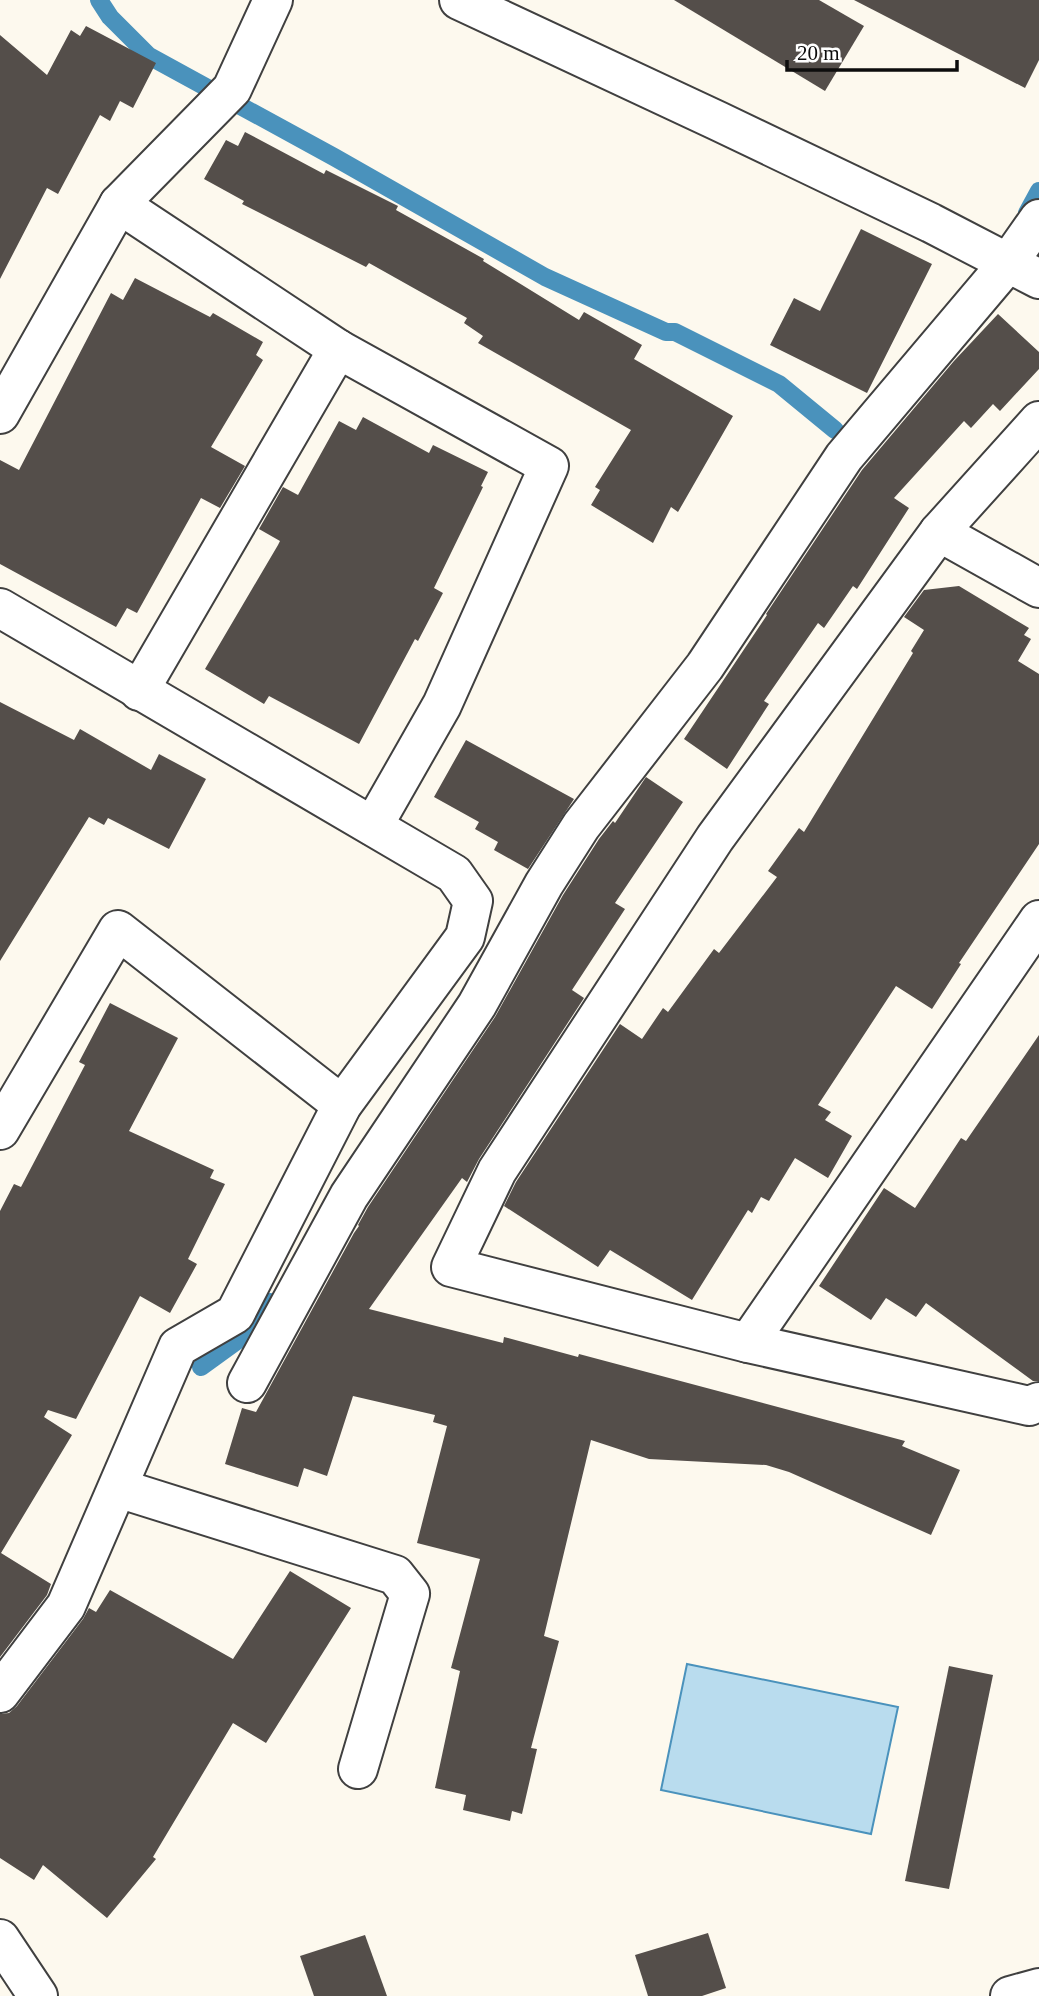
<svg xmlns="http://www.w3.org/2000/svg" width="1039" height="1996" font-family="Georgia,serif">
<rect width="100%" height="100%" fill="#fdf9ee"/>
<!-- water -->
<path fill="#b9dcee" stroke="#4a92bc" stroke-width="2" d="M 687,1664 L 898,1707 L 871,1834 L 661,1790 Z"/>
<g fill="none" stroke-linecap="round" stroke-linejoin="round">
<!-- stream -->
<g stroke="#4a92bc" stroke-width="18">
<path d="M 99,0 L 110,17 L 149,56 L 334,157 L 545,277 L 666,332 L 675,332 L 779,384 L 835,430"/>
<path d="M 1027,213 L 1039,191"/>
<path d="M 201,1367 L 256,1327 L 270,1302"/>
</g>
</g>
<!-- building -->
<g fill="#544e4a">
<path d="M 674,0 L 819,0 L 864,26 L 825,91 Z"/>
<path d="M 854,0 L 1039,0 L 1039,60 L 1025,88 Z"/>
<path d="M 86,26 L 156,63 L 133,108 L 120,101 L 110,121 L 100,115 L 58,194 L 47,188 L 0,279 L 0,35 L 47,75 L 71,30 L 80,36 Z"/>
<path d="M 245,132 L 324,174 L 326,170 L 398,206 L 396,210 L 484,259 L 483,261 L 579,320 L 584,312 L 642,345 L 634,359 L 733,416 L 678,512 L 671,507 L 653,543 L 591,505 L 600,490 L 595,487 L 631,430 L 478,343 L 483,336 L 464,323 L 467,318 L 369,263 L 366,267 L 242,204 L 244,201 L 204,179 L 226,140 L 238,146 Z"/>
<path d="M 861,229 L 932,264 L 867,393 L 770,345 L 794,298 L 820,311 Z"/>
<path d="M 135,278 L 210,317 L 213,313 L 263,342 L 256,355 L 263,360 L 211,447 L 245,466 L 220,508 L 201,498 L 137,613 L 127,608 L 116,627 L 0,564 L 0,460 L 19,470 L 111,293 L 123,300 Z"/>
<path d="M 998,314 L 1039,352 L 1039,369 L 1000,411 L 993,404 L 971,428 L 964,421 L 894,498 L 909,508 L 857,589 L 853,586 L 824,628 L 818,623 L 764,701 L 769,704 L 727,769 L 684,739 L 767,615 L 766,614 L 862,470 L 954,361 Z"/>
<path d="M 363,417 L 429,453 L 433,445 L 488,472 L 481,486 L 483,487 L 434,588 L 443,593 L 418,641 L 415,639 L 359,744 L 269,696 L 264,704 L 205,669 L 278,545 L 280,541 L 259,529 L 283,487 L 298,495 L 339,421 L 356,430 Z"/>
<path d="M 959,586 L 1029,628 L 1024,635 L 1031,639 L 1018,661 L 1039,674 L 1039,844 L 959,963 L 961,964 L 932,1009 L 896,986 L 818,1105 L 831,1112 L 825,1120 L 852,1136 L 828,1178 L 795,1158 L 769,1201 L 761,1197 L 752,1213 L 748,1210 L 692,1300 L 610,1250 L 598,1267 L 504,1206 L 516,1182 L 620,1024 L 642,1039 L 663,1008 L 668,1012 L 714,949 L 719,953 L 777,877 L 768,871 L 799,828 L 804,832 L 913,653 L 911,651 L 924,630 L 904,617 L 924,590 Z"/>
<path d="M 0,702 L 74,740 L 80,729 L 151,770 L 159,754 L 206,779 L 169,849 L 108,818 L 104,825 L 89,817 L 0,961 Z"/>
<path d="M 466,740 L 574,799 L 528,869 L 494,850 L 498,842 L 475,829 L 479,822 L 434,797 Z"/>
<path d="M 646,777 L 683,802 L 615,903 L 625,909 L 572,990 L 584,998 L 479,1159 L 467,1182 L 462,1178 L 369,1309 L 503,1343 L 504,1337 L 578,1357 L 579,1354 L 905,1441 L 902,1446 L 960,1470 L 931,1535 L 789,1472 L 766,1465 L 649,1459 L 591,1440 L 544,1636 L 559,1641 L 531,1748 L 537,1749 L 522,1814 L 512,1811 L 510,1821 L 463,1810 L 466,1795 L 435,1788 L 460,1671 L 451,1668 L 480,1559 L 417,1543 L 447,1426 L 433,1422 L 435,1415 L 353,1396 L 327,1476 L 304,1468 L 298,1487 L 225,1464 L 242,1408 L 256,1412 L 354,1233 L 359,1226 L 358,1225 L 368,1207 L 495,1017 L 563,895 L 599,839 L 613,821 L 615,823 Z"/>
<path d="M 110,1003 L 178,1038 L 129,1131 L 214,1170 L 210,1178 L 225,1184 L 188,1259 L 197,1264 L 170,1313 L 140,1296 L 76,1419 L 48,1410 L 44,1417 L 72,1435 L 1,1553 L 51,1584 L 47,1595 L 0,1657 L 0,1211 L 14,1184 L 21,1187 L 85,1065 L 79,1062 Z"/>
<path d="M 1039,1035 L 1039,1381 L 1033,1381 L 926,1303 L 916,1317 L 886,1298 L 871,1320 L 819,1286 L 884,1188 L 915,1208 L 961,1138 L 966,1141 Z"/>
<path d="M 290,1571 L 351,1608 L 266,1743 L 233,1723 L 153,1857 L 156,1859 L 107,1918 L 43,1865 L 34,1880 L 0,1858 L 0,1714 L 9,1713 L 17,1706 L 83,1619 L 89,1608 L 96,1612 L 110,1590 L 233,1659 Z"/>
<path d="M 949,1666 L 993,1675 L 949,1889 L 905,1881 Z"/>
<path d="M 708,1933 L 726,1988 L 702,1996 L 648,1996 L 635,1955 Z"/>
<path d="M 365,1935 L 387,1996 L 314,1996 L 300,1956 Z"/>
</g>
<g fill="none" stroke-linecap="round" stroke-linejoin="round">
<!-- minor casing -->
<g stroke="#404040" stroke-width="42">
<g id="minor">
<path d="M 459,0 L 718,121 L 931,223 L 1039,279"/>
<path d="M 119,204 L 338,349 L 549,466 L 442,705 L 373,826"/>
<path d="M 0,414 L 119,204 L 232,89 L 273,0"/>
<path d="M 1039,421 L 939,532 L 715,838 L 497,1171 L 451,1267 L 748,1343 L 1029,1406 L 1039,1402"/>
<path d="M 939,532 L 1039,588"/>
<path d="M 0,608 L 454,874 L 473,901 L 465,937 L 342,1105 L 235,1314 L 178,1347 L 66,1606 L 0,1693"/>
<path d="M 139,691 L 338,349"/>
<path d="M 0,1130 L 118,930 L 342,1105"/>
<path d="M 748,1343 L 1039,920"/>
<path d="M 247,1383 L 349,1196 L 477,1005 L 544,884 L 581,826 L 705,666 L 844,457 L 1008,263 L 1039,219"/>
<path d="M 118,1488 L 395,1575 L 410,1594 L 358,1769"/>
<path d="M 0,1939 L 38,1996"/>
<path d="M 1010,1996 L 1039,1988"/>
</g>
</g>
<!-- minor -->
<use href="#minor" stroke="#fff" stroke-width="38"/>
</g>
<!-- scale -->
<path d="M787 60v10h170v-10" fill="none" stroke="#0d0d0d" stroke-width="3.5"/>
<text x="797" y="60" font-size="21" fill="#0d0d0d" stroke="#ffffff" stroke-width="5" paint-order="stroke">20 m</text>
</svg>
